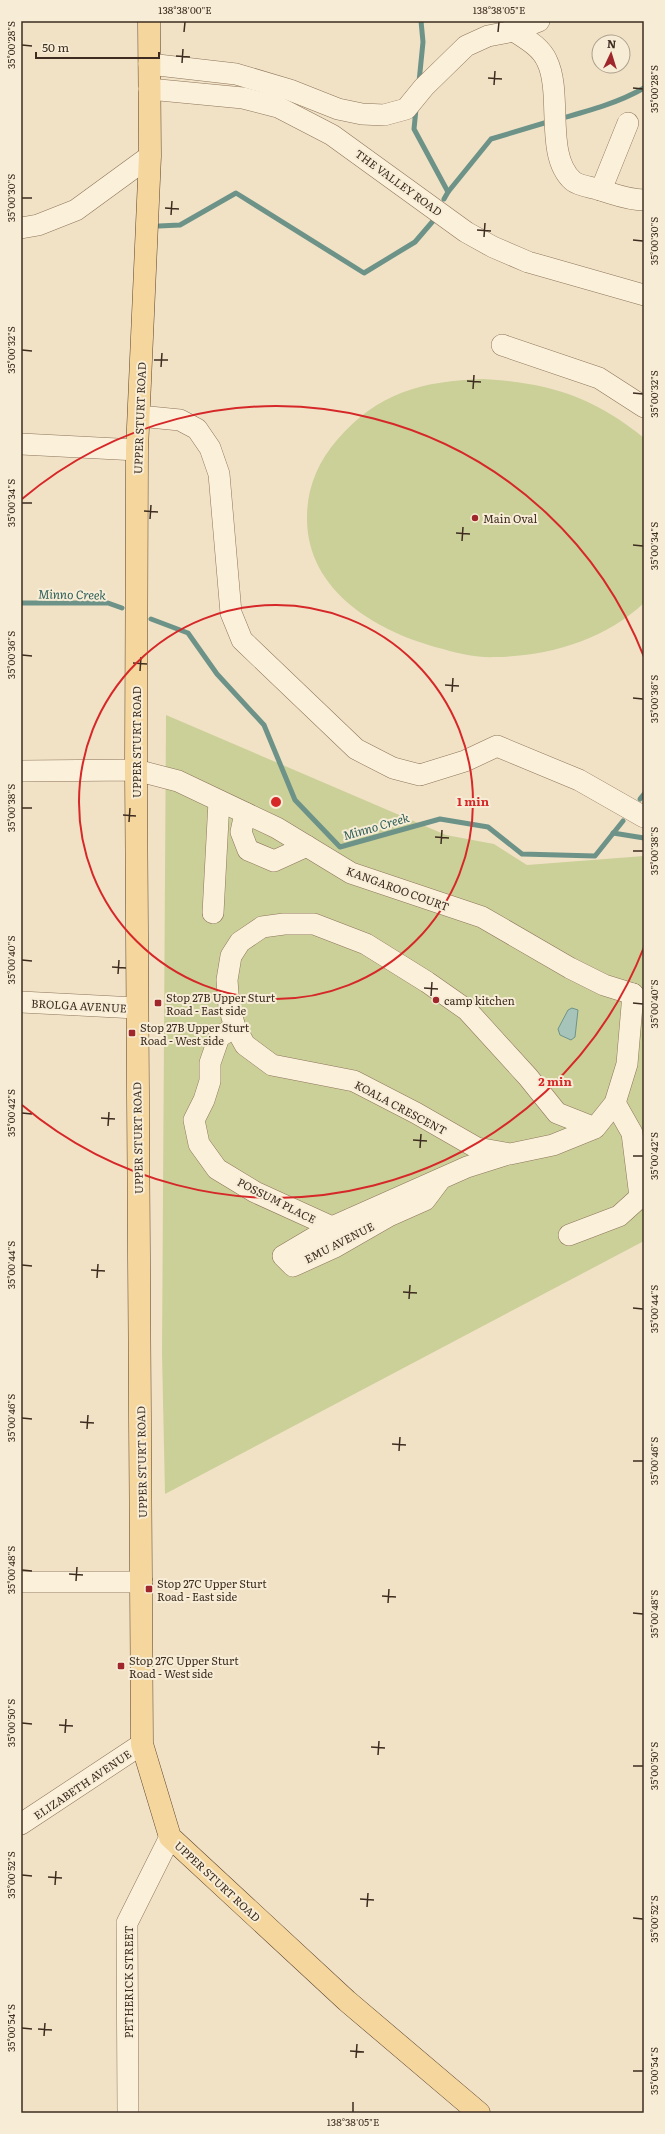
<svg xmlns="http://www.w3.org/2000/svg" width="665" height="2134" font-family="Literata,serif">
<rect width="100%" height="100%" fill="#f1e2c6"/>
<!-- green -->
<g fill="#cbd099">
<path d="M 483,379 C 549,383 592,396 644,438 L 644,603 C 604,640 550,656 496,657 C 478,658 460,654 443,649 C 379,633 306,592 307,517 C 307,488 318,462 337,440 C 378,392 423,381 483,379 Z"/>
<path d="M 166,715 L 446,835 L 494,844 L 527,865 L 644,856 L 644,1241 L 165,1494 L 162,1354 Z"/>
</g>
<!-- water -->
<path fill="#a7c4bb" stroke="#6d9388" d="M 572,1008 L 578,1010 L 575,1037 L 571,1040 L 560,1035 L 558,1029 L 568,1010 Z"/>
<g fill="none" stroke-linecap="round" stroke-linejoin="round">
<!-- stream -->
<g stroke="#6d9388" stroke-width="5">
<path d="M 419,82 L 423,42 L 421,21"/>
<path d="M 416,109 L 414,129 L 448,192 L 444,199"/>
<path d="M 559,119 C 588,111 618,103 644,88"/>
<path d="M 448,192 L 491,139 L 551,121"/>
<path d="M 159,226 L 180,225 L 236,193 L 364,273 L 415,242 L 433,221"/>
<path d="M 21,603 L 108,603 L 122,608"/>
<path d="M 151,619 L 188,633 L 217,674 L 264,725 L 295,800 L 340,847 L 440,819 L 488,827 L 522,854 L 595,856 L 623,821"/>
<path d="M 640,799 L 644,794"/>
<path d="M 613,833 L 644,838"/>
</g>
<!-- minor casing -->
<g stroke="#8d745a" stroke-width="22">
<g id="minor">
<path d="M 514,31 C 526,39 541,47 547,61 C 563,94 544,156 573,181 C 579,186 592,187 600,190 C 614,194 628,200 644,200"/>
<path d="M 149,64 L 236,74 L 290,90 L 338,109 L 362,114 L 384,115 L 406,109 L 424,87 L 466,46 L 488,36 L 514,31 L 539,21"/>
<path d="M 149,89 L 243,98 L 278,107 L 332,135 L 466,232 L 493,247 L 528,262 L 644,295"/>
<path d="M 601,190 L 628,123"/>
<path d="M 21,228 L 38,225 L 76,210 L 150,156"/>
<path d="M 502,345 L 599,378 L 644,407"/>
<path d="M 139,416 L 180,420 L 197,429 L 210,448 L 219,474 L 231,613 L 242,640 L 356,749 L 393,768 L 420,775 L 465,761 L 497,746 L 579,780 L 644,817"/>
<path d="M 21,444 L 137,450"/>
<path d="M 21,771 L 136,770 L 178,781 L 277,828 L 351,873 L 482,917 L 570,968 L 604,985 L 633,994"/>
<path d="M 245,813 L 241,832 L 248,850 L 274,861 L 307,846"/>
<path d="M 213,913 L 219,801"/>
<path d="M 21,1002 L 136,1008"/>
<path d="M 235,1027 L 219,1037 L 210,1063 L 210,1081 L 204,1100 L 194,1120 L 199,1144 L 217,1169 L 255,1192 L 332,1227"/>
<path d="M 595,1128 L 557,1113 L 528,1077 L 467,1010 L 427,982 L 366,944 L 314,924 L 284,924 L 262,927 L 240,942 L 231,956 L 227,980 L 229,1007 L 235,1027 L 245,1045 L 272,1065 L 354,1081 L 416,1113 L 477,1148 L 510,1154 L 553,1145 L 595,1128 L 615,1103 L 627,1064 L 633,994"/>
<path d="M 440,1180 L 425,1200 L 389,1216 L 335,1247 L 293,1266 L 283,1256 L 332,1227 L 467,1167 L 505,1155"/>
<path d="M 569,1235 L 619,1216 L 640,1197 L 632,1133 L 615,1103"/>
<path d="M 21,1582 L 142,1582"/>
<path d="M 21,1824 L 142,1744"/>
<path d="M 128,2113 L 127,1923 L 170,1837"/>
</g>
</g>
<!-- major casing -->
<g stroke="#5b422e" stroke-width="23">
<path id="major" d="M 149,21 L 150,156 L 137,450 L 136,770 L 142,1744 L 170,1837 L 347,2001 L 479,2113"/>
</g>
<!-- minor -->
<use href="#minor" stroke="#fbf0da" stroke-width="21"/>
<!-- major -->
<use href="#major" stroke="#f5d69d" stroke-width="22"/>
</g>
<!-- ticks -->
<path fill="none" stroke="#3d2c1f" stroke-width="1.5" d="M 184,32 L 185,22M 498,32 L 499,22M 22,45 L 32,46M 176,56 L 190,57M 182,63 L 183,49M 488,78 L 502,79M 494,85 L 495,71M 633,88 L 643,89M 22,198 L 32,198M 165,208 L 179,209M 171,215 L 172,201M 477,230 L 491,231M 484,237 L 485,223M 633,240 L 643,241M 22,350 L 32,351M 154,360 L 168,360M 161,367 L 162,353M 467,381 L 481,382M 473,389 L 474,375M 633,393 L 643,394M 22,503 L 32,503M 144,511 L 158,512M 150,519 L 151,505M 456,533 L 470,534M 462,541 L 463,527M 633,545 L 643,546M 22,655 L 32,656M 133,663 L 147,664M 140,671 L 141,657M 445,685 L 459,686M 452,692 L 453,678M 633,698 L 643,699M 22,808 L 32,808M 123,815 L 136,816M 129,822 L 130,808M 435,837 L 449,838M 441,844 L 442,830M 633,851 L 643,851M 22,960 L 32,961M 112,967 L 126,968M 118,974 L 119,960M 424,988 L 438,989M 431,996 L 432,982M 633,1003 L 643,1004M 22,1113 L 32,1114M 101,1118 L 115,1119M 108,1126 L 109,1112M 413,1140 L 427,1141M 420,1148 L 421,1134M 633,1156 L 643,1156M 22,1265 L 32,1266M 91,1270 L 105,1271M 97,1278 L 98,1264M 403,1292 L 417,1293M 409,1299 L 410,1285M 633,1308 L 643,1309M 22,1418 L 32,1419M 80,1422 L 94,1423M 87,1429 L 88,1415M 392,1444 L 406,1445M 399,1451 L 400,1437M 633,1461 L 643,1461M 22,1570 L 32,1571M 69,1574 L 83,1575M 76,1581 L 77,1567M 382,1596 L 396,1597M 388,1603 L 389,1589M 633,1613 L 643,1614M 22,1723 L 32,1724M 59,1725 L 73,1726M 65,1733 L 66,1719M 371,1747 L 385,1748M 378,1755 L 379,1741M 633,1766 L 643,1766M 22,1875 L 32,1876M 48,1877 L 62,1878M 55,1885 L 56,1871M 360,1899 L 374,1900M 367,1907 L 368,1893M 633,1918 L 643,1919M 22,2028 L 32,2029M 38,2029 L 52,2030M 44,2036 L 45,2023M 350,2051 L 364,2052M 356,2058 L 357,2044M 633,2071 L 643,2071M 353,2112 L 353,2102"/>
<!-- distance rings -->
<g fill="none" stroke="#d62828" stroke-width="2">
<circle cx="276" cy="802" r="197"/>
<path d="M644 947A395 395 0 0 1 22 1105M22 499A395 395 0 0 1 644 657"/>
</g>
<!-- markers -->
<g fill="#9f272c" stroke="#f7edd6" stroke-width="1.5">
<circle cx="475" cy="518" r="4"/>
<circle cx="436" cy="1000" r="4"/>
<rect x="154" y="999" width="8" height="8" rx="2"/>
<rect x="128" y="1029" width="8" height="8" rx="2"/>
<rect x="145" y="1585" width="8" height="8" rx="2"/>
<rect x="117" y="1662" width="8" height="8" rx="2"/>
</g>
<g text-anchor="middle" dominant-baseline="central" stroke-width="4" stroke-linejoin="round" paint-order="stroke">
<!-- street labels -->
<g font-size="11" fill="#3d2c1f" stroke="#f7edd6">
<text transform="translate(399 182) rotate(36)">THE VALLEY ROAD</text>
<text transform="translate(139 418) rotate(-88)">UPPER STURT ROAD</text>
<text transform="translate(136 742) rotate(-90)">UPPER STURT ROAD</text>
<text transform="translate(398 888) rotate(20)">KANGAROO COURT</text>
<text transform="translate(79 1005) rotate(3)">BROLGA AVENUE</text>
<text transform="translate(401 1107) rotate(28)">KOALA CRESCENT</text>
<text transform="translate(137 1138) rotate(-91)">UPPER STURT ROAD</text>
<text transform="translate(277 1200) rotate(27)">POSSUM PLACE</text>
<text transform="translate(339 1242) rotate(-27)">EMU AVENUE</text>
<text transform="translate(141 1462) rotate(-91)">UPPER STURT ROAD</text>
<text transform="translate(82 1784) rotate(-34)">ELIZABETH AVENUE</text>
<text transform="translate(218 1881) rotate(43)">UPPER STURT ROAD</text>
<text transform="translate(128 1982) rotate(-90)">PETHERICK STREET</text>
</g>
<!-- poi labels -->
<g font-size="11" fill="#3d2c1f" stroke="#f7edd6" text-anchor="start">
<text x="483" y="518">Main Oval</text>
<text x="166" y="997">Stop 27B Upper Sturt<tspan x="166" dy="13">Road - East side</tspan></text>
<text x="444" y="1000">camp kitchen</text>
<text x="140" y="1027">Stop 27B Upper Sturt<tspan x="140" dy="13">Road - West side</tspan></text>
<text x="157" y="1583">Stop 27C Upper Sturt<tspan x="157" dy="13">Road - East side</tspan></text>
<text x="129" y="1660">Stop 27C Upper Sturt<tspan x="129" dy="13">Road - West side</tspan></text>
</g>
<!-- water labels -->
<g font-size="12" font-style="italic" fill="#2d5d58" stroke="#f7edd6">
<text transform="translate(72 594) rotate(1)">Minno Creek</text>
<text transform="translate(376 826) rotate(-16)">Minno Creek</text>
</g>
</g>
<circle cx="276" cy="802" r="6" fill="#d62828" stroke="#f7edd6" stroke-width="2"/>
<g font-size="12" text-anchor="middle" font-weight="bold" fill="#d62828" stroke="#f7edd6" stroke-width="4" stroke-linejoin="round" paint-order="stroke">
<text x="473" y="806">1 min</text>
<text x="555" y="1086">2 min</text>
</g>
<!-- border -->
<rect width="665" height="2134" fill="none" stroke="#f7edd6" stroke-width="44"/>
<!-- north arrow -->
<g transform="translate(611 54) rotate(4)"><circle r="19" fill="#f7edd6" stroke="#ada08d"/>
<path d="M0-3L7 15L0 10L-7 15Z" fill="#9f272c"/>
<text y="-6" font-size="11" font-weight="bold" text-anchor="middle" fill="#3d2c1f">N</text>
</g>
<!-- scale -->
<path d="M36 52v6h123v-6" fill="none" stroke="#3d2c1f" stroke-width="2"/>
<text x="42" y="52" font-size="12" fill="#3d2c1f" stroke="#f7edd6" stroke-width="3" paint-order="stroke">50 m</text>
<rect x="22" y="22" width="621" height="2090" fill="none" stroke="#3d2c1f" stroke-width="1.5"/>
<g font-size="10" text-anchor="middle" fill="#3d2c1f">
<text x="185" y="14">138°38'00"E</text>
<text x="499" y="14">138°38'05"E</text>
<text transform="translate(11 45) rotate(-90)" y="4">35°00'28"S</text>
<text transform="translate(654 89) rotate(-90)" y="4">35°00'28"S</text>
<text transform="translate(11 198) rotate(-90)" y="4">35°00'30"S</text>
<text transform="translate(654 241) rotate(-90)" y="4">35°00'30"S</text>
<text transform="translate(11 350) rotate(-90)" y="4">35°00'32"S</text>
<text transform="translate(654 394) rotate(-90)" y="4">35°00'32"S</text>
<text transform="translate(11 503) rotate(-90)" y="4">35°00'34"S</text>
<text transform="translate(654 546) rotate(-90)" y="4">35°00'34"S</text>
<text transform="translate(11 655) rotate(-90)" y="4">35°00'36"S</text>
<text transform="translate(654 699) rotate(-90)" y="4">35°00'36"S</text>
<text transform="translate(11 808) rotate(-90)" y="4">35°00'38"S</text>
<text transform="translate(654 851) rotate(-90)" y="4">35°00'38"S</text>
<text transform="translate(11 960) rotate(-90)" y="4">35°00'40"S</text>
<text transform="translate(654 1004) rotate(-90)" y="4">35°00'40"S</text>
<text transform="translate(11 1113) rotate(-90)" y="4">35°00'42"S</text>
<text transform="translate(654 1156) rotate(-90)" y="4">35°00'42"S</text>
<text transform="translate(11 1265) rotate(-90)" y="4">35°00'44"S</text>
<text transform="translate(654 1309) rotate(-90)" y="4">35°00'44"S</text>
<text transform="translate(11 1418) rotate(-90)" y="4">35°00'46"S</text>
<text transform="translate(654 1461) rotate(-90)" y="4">35°00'46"S</text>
<text transform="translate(11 1570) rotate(-90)" y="4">35°00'48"S</text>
<text transform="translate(654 1614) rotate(-90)" y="4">35°00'48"S</text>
<text transform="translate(11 1723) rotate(-90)" y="4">35°00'50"S</text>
<text transform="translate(654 1766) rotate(-90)" y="4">35°00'50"S</text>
<text transform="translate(11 1875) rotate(-90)" y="4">35°00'52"S</text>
<text transform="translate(654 1919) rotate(-90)" y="4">35°00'52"S</text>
<text transform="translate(11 2028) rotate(-90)" y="4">35°00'54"S</text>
<text transform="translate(654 2071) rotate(-90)" y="4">35°00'54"S</text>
<text x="353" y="2126">138°38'05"E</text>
</g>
</svg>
